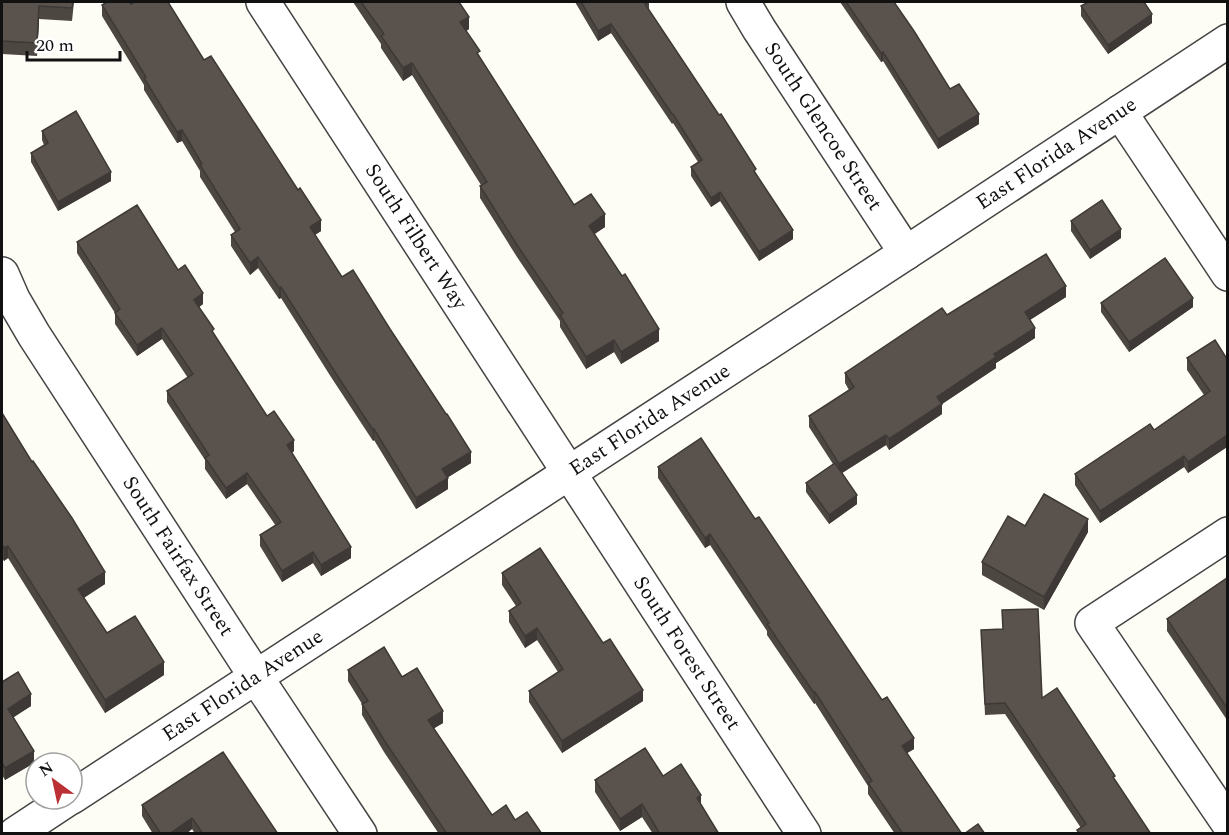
<svg xmlns="http://www.w3.org/2000/svg" width="1229" height="835" font-family="Spectral,serif">
<rect width="100%" height="100%" fill="#fefdf5"/>
<g fill="none" stroke-linecap="round" stroke-linejoin="round">
<!-- minor casing -->
<g stroke="#444" stroke-width="36">
<g id="minor">
<path id="s1" d="M 263,2 L 804,834"/>
<path id="s2" d="M 743,2 L 759,29 L 906,253"/>
<path d="M 1120,112 L 1228,274"/>
<path id="s3" d="M 2,274 L 13,299 L 34,335 L 256,677 L 360,834"/>
<path d="M 1228,534 L 1092,623 L 1228,823"/>
</g>
</g>
<!-- tertiary casing -->
<g stroke="#444" stroke-width="36">
<g id="tertiary">
<path id="s4" d="M 72,797 L 906,253 L 1228,41"/>
<path d="M 15,834 L 68,799"/>
</g>
</g>
<!-- minor -->
<use href="#minor" stroke="#fff" stroke-width="33"/>
<!-- tertiary -->
<use href="#tertiary" stroke="#fff" stroke-width="33"/>
</g>
<!-- wall -->
<g fill="#4d4742">
<path d="M 2,2 L 74,2 L 72,21 L 39,19 L 37,56 L 2,54 Z"/>
<path d="M 353,2 L 459,2 L 469,29 L 466,31 L 480,57 L 574,205 L 605,227 L 594,234 L 659,341 L 621,364 L 614,352 L 586,369 L 560,327 L 560,321 L 517,257 L 480,198 L 480,186 L 481,185 L 412,75 L 403,81 L 381,48 L 381,44 Z"/>
<path d="M 575,2 L 649,2 L 649,10 L 756,174 L 793,239 L 759,261 L 720,201 L 711,207 L 691,176 L 691,167 L 698,162 L 673,123 L 672,124 L 611,33 L 598,41 Z"/>
<path d="M 840,2 L 894,2 L 950,89 L 979,124 L 938,149 L 883,61 L 881,62 Z"/>
<path d="M 131,4 L 204,60 L 321,231 L 315,235 L 342,277 L 471,463 L 448,477 L 448,489 L 416,509 L 374,440 L 373,441 L 331,377 L 281,298 L 279,299 L 258,268 L 250,275 L 231,246 L 231,235 L 235,232 L 200,177 L 200,171 L 182,141 L 177,143 L 144,90 L 144,85 L 102,16 L 102,5 Z"/>
<path d="M 1081,6 L 1152,23 L 1108,54 L 1081,16 Z"/>
<path d="M 42,131 L 111,181 L 58,211 L 31,162 L 31,153 L 44,145 L 42,140 Z"/>
<path d="M 1071,221 L 1121,238 L 1090,259 L 1071,231 Z"/>
<path d="M 77,242 L 178,270 L 203,304 L 199,307 L 214,334 L 267,416 L 294,451 L 292,453 L 351,558 L 321,576 L 313,563 L 282,582 L 260,546 L 260,535 L 276,526 L 247,484 L 226,499 L 205,469 L 205,460 L 167,402 L 167,391 L 188,378 L 162,339 L 137,356 L 115,324 L 115,313 L 77,253 Z"/>
<path d="M 1066,297 L 1030,320 L 1035,338 L 996,363 L 996,368 L 942,404 L 942,414 L 889,450 L 886,445 L 842,473 L 857,504 L 829,524 L 806,492 L 806,483 L 833,464 L 809,427 L 809,416 L 849,390 L 845,383 L 845,373 L 947,315 Z"/>
<path d="M 1101,303 L 1193,307 L 1129,352 L 1101,312 Z"/>
<path d="M 1187,358 L 1227,359 L 1227,447 L 1188,473 L 1184,467 L 1100,523 L 1075,485 L 1075,474 L 1154,430 L 1204,395 L 1187,370 Z"/>
<path d="M 2,413 L 105,584 L 84,598 L 107,633 L 164,675 L 105,713 L 8,558 L 4,561 L 2,558 Z"/>
<path d="M 658,467 L 755,519 L 914,749 L 907,753 L 962,834 L 895,834 L 868,794 L 868,786 L 815,703 L 814,704 L 767,635 L 767,631 L 710,545 L 705,548 L 658,478 Z"/>
<path d="M 1025,526 L 1088,532 L 1044,610 L 982,575 L 982,562 Z"/>
<path d="M 502,573 L 643,701 L 562,753 L 529,702 L 529,691 L 558,672 L 537,640 L 525,648 L 509,622 L 509,611 L 516,606 L 502,585 Z"/>
<path d="M 1227,578 L 1227,720 L 1167,631 L 1167,619 Z"/>
<path d="M 1002,610 L 1042,698 L 1115,780 L 1151,834 L 1077,834 L 1077,830 L 1081,828 L 1005,714 L 985,715 L 981,630 L 1003,629 Z"/>
<path d="M 348,670 L 402,677 L 443,723 L 434,728 L 492,815 L 515,820 L 542,834 L 439,834 L 384,752 L 362,715 L 362,704 L 348,681 Z"/>
<path d="M 2,682 L 31,706 L 13,717 L 34,763 L 5,780 L 2,775 Z"/>
<path d="M 663,776 L 701,805 L 719,834 L 653,834 L 642,817 L 620,831 L 595,792 L 595,780 Z"/>
<path d="M 142,805 L 278,834 L 195,834 L 192,829 L 186,834 L 153,834 L 142,816 Z"/>
</g>
<!-- shaded-wall -->
<g fill="#3e3936">
<path d="M 39,6 L 39,19 L 37,56 L 37,43 Z"/>
<path d="M 1152,14 L 1152,23 L 1108,54 L 1108,45 Z"/>
<path d="M 469,17 L 469,29 L 460,35 L 460,22 Z"/>
<path d="M 611,24 L 611,33 L 598,41 L 598,31 Z"/>
<path d="M 883,52 L 883,61 L 881,62 L 881,53 Z"/>
<path d="M 412,63 L 412,75 L 403,81 L 403,68 Z"/>
<path d="M 979,114 L 979,124 L 938,149 L 938,139 Z"/>
<path d="M 182,130 L 182,141 L 177,143 L 177,132 Z"/>
<path d="M 111,172 L 111,181 L 58,211 L 58,202 Z"/>
<path d="M 720,192 L 720,201 L 711,207 L 711,198 Z"/>
<path d="M 605,214 L 605,227 L 589,238 L 589,226 Z"/>
<path d="M 321,220 L 321,231 L 310,238 L 310,227 Z"/>
<path d="M 1121,229 L 1121,238 L 1090,259 L 1090,250 Z"/>
<path d="M 793,230 L 793,239 L 759,261 L 759,252 Z"/>
<path d="M 258,257 L 258,268 L 250,275 L 250,263 Z"/>
<path d="M 1066,286 L 1066,297 L 1025,323 L 1025,312 Z"/>
<path d="M 281,287 L 281,298 L 279,299 L 279,288 Z"/>
<path d="M 203,293 L 203,304 L 194,311 L 194,300 Z"/>
<path d="M 1193,298 L 1193,307 L 1129,352 L 1129,342 Z"/>
<path d="M 162,328 L 162,339 L 137,356 L 137,345 Z"/>
<path d="M 1035,328 L 1035,338 L 996,363 L 996,368 L 942,404 L 942,414 L 889,450 L 889,439 L 937,397 L 994,354 Z"/>
<path d="M 659,329 L 659,341 L 621,364 L 621,352 Z"/>
<path d="M 614,340 L 614,352 L 586,369 L 586,357 Z"/>
<path d="M 374,429 L 374,440 L 373,441 L 373,430 Z"/>
<path d="M 886,435 L 886,445 L 839,475 L 839,464 Z"/>
<path d="M 1227,435 L 1227,447 L 1188,473 L 1188,462 Z"/>
<path d="M 294,440 L 294,451 L 287,456 L 287,445 Z"/>
<path d="M 471,452 L 471,463 L 442,481 L 442,469 Z"/>
<path d="M 1184,456 L 1184,467 L 1100,523 L 1100,511 Z"/>
<path d="M 247,473 L 247,484 L 226,499 L 226,488 Z"/>
<path d="M 448,478 L 448,489 L 416,509 L 416,498 Z"/>
<path d="M 857,495 L 857,504 L 829,524 L 829,515 Z"/>
<path d="M 1088,519 L 1088,532 L 1044,610 L 1044,597 Z"/>
<path d="M 710,534 L 710,545 L 705,548 L 705,538 Z"/>
<path d="M 8,546 L 8,558 L 4,561 L 4,548 Z"/>
<path d="M 351,547 L 351,558 L 321,576 L 321,565 Z"/>
<path d="M 313,552 L 313,563 L 282,582 L 282,571 Z"/>
<path d="M 105,572 L 105,584 L 78,601 L 78,589 Z"/>
<path d="M 537,628 L 537,640 L 525,648 L 525,636 Z"/>
<path d="M 164,662 L 164,675 L 105,713 L 105,700 Z"/>
<path d="M 643,690 L 643,701 L 562,753 L 562,741 Z"/>
<path d="M 815,692 L 815,703 L 814,704 L 814,693 Z"/>
<path d="M 31,694 L 31,706 L 8,721 L 8,709 Z"/>
<path d="M 443,711 L 443,723 L 428,732 L 428,720 Z"/>
<path d="M 914,738 L 914,749 L 902,756 L 902,746 Z"/>
<path d="M 34,751 L 34,763 L 5,780 L 5,768 Z"/>
<path d="M 701,795 L 701,807 L 697,798 Z"/>
<path d="M 642,804 L 642,817 L 620,831 L 620,819 Z"/>
<path d="M 192,818 L 192,829 L 186,834 L 169,834 Z"/>
</g>
<!-- building -->
<g fill="#59524d" stroke="#3e3936" stroke-width="1.5">
<path d="M 2,2 L 73,2 L 72,8 L 39,6 L 37,43 L 2,41 Z"/>
<path d="M 107,2 L 130,2 L 131,4 L 135,2 L 168,2 L 204,60 L 211,56 L 298,190 L 300,188 L 321,220 L 310,227 L 342,277 L 353,270 L 390,329 L 446,414 L 447,414 L 471,452 L 442,469 L 448,478 L 416,498 L 374,429 L 373,430 L 331,366 L 281,287 L 279,288 L 258,257 L 250,263 L 231,235 L 240,229 L 200,165 L 202,164 L 182,130 L 177,132 L 144,78 L 146,77 L 102,5 Z"/>
<path d="M 361,2 L 459,2 L 469,17 L 460,22 L 480,51 L 477,53 L 574,205 L 591,194 L 605,214 L 589,226 L 622,276 L 625,274 L 659,329 L 621,352 L 614,340 L 586,357 L 560,315 L 563,313 L 517,245 L 480,186 L 487,182 L 412,63 L 403,68 L 381,36 L 384,34 Z"/>
<path d="M 581,2 L 649,2 L 645,4 L 719,115 L 721,114 L 756,169 L 754,171 L 793,230 L 759,252 L 720,192 L 711,198 L 691,167 L 702,160 L 673,114 L 672,114 L 611,24 L 598,31 Z"/>
<path d="M 846,2 L 894,2 L 914,31 L 950,89 L 959,84 L 979,114 L 938,139 L 883,52 L 881,53 Z"/>
<path d="M 1088,2 L 1144,2 L 1152,14 L 1108,45 L 1081,6 Z"/>
<path d="M 76,111 L 111,172 L 58,202 L 31,153 L 48,143 L 42,131 Z"/>
<path d="M 1102,200 L 1121,229 L 1090,250 L 1071,221 Z"/>
<path d="M 137,205 L 178,270 L 185,265 L 203,293 L 194,300 L 214,329 L 212,331 L 267,416 L 274,411 L 294,440 L 287,445 L 351,547 L 321,565 L 313,552 L 282,571 L 260,535 L 281,522 L 247,473 L 226,488 L 205,458 L 209,455 L 167,391 L 193,374 L 162,328 L 137,345 L 115,313 L 120,309 L 77,242 Z"/>
<path d="M 1046,254 L 1066,286 L 1025,312 L 1035,328 L 994,354 L 996,357 L 937,397 L 942,404 L 889,439 L 886,435 L 839,464 L 809,416 L 854,387 L 845,373 L 942,308 L 947,315 Z"/>
<path d="M 1165,258 L 1193,298 L 1129,342 L 1101,303 Z"/>
<path d="M 1215,340 L 1227,359 L 1227,435 L 1188,462 L 1184,456 L 1100,511 L 1075,474 L 1150,424 L 1154,430 L 1210,391 L 1187,358 Z"/>
<path d="M 2,413 L 32,462 L 33,461 L 72,518 L 105,572 L 78,589 L 107,633 L 135,616 L 164,662 L 105,700 L 8,546 L 4,548 L 2,545 Z"/>
<path d="M 701,438 L 755,519 L 759,517 L 882,700 L 887,697 L 914,738 L 902,746 L 962,834 L 903,834 L 868,783 L 872,781 L 815,692 L 814,693 L 767,624 L 769,623 L 710,534 L 705,538 L 658,467 Z"/>
<path d="M 835,463 L 857,495 L 829,515 L 806,483 Z"/>
<path d="M 1044,494 L 1088,519 L 1044,597 L 982,562 L 1008,516 L 1025,526 Z"/>
<path d="M 540,548 L 603,643 L 610,639 L 643,690 L 562,741 L 529,691 L 563,669 L 537,628 L 525,636 L 509,611 L 521,603 L 502,573 Z"/>
<path d="M 1227,578 L 1227,708 L 1167,619 Z"/>
<path d="M 1038,609 L 1042,698 L 1057,688 L 1115,776 L 1113,777 L 1151,834 L 1079,834 L 1077,830 L 1086,824 L 1005,703 L 985,704 L 981,630 L 1003,629 L 1002,610 Z"/>
<path d="M 384,647 L 402,677 L 417,668 L 443,711 L 428,720 L 492,815 L 506,805 L 515,820 L 527,812 L 542,834 L 447,834 L 384,740 L 362,704 L 368,701 L 348,670 Z"/>
<path d="M 18,672 L 31,694 L 8,709 L 34,751 L 5,768 L 2,763 L 2,682 Z"/>
<path d="M 645,748 L 663,776 L 681,764 L 701,795 L 697,798 L 719,834 L 660,834 L 642,804 L 620,819 L 595,780 Z"/>
<path d="M 223,752 L 278,834 L 203,834 L 192,818 L 169,834 L 161,834 L 142,805 Z"/>
<path d="M 978,824 L 985,834 L 964,834 Z"/>
</g>
<g text-anchor="middle" dominant-baseline="central" stroke-width="6" stroke-linejoin="round" paint-order="stroke">
<!-- street labels -->
<g font-size="21" fill="#111" stroke="#fff">
<text stroke="none"><textPath href="#s2" startOffset="148">South Glencoe Street</textPath></text>
<text stroke="none"><textPath href="#s4" startOffset="1176">East Florida Avenue</textPath></text>
<text stroke="none"><textPath href="#s1" startOffset="280">South Filbert Way</textPath></text>
<text stroke="none"><textPath href="#s4" startOffset="690">East Florida Avenue</textPath></text>
<text stroke="none"><textPath href="#s3" startOffset="333">South Fairfax Street</textPath></text>
<text stroke="none"><textPath href="#s1" startOffset="777">South Forest Street</textPath></text>
<text stroke="none"><textPath href="#s4" startOffset="204">East Florida Avenue</textPath></text>
</g>
</g>
<!-- border -->
<rect width="1229" height="835" fill="none" stroke="#111111" stroke-width="6"/>
<!-- north arrow -->
<g transform="translate(54 781) rotate(327)"><circle r="28" fill="#ffffff" stroke="#a0a0a0" stroke-width="1.5"/>
<path d="M0-4.5L10 22L0 15L-10 22Z" fill="#ba3034"/>
<text y="-9" font-size="16" font-weight="bold" text-anchor="middle" fill="#111111">N</text>
</g>
<!-- scale -->
<path d="M27 51v9h93v-9" fill="none" stroke="#111111" stroke-width="3"/>
<text x="36" y="51" font-size="18" fill="#111111" stroke="#ffffff" stroke-width="4.5" paint-order="stroke">20 m</text>
</svg>
